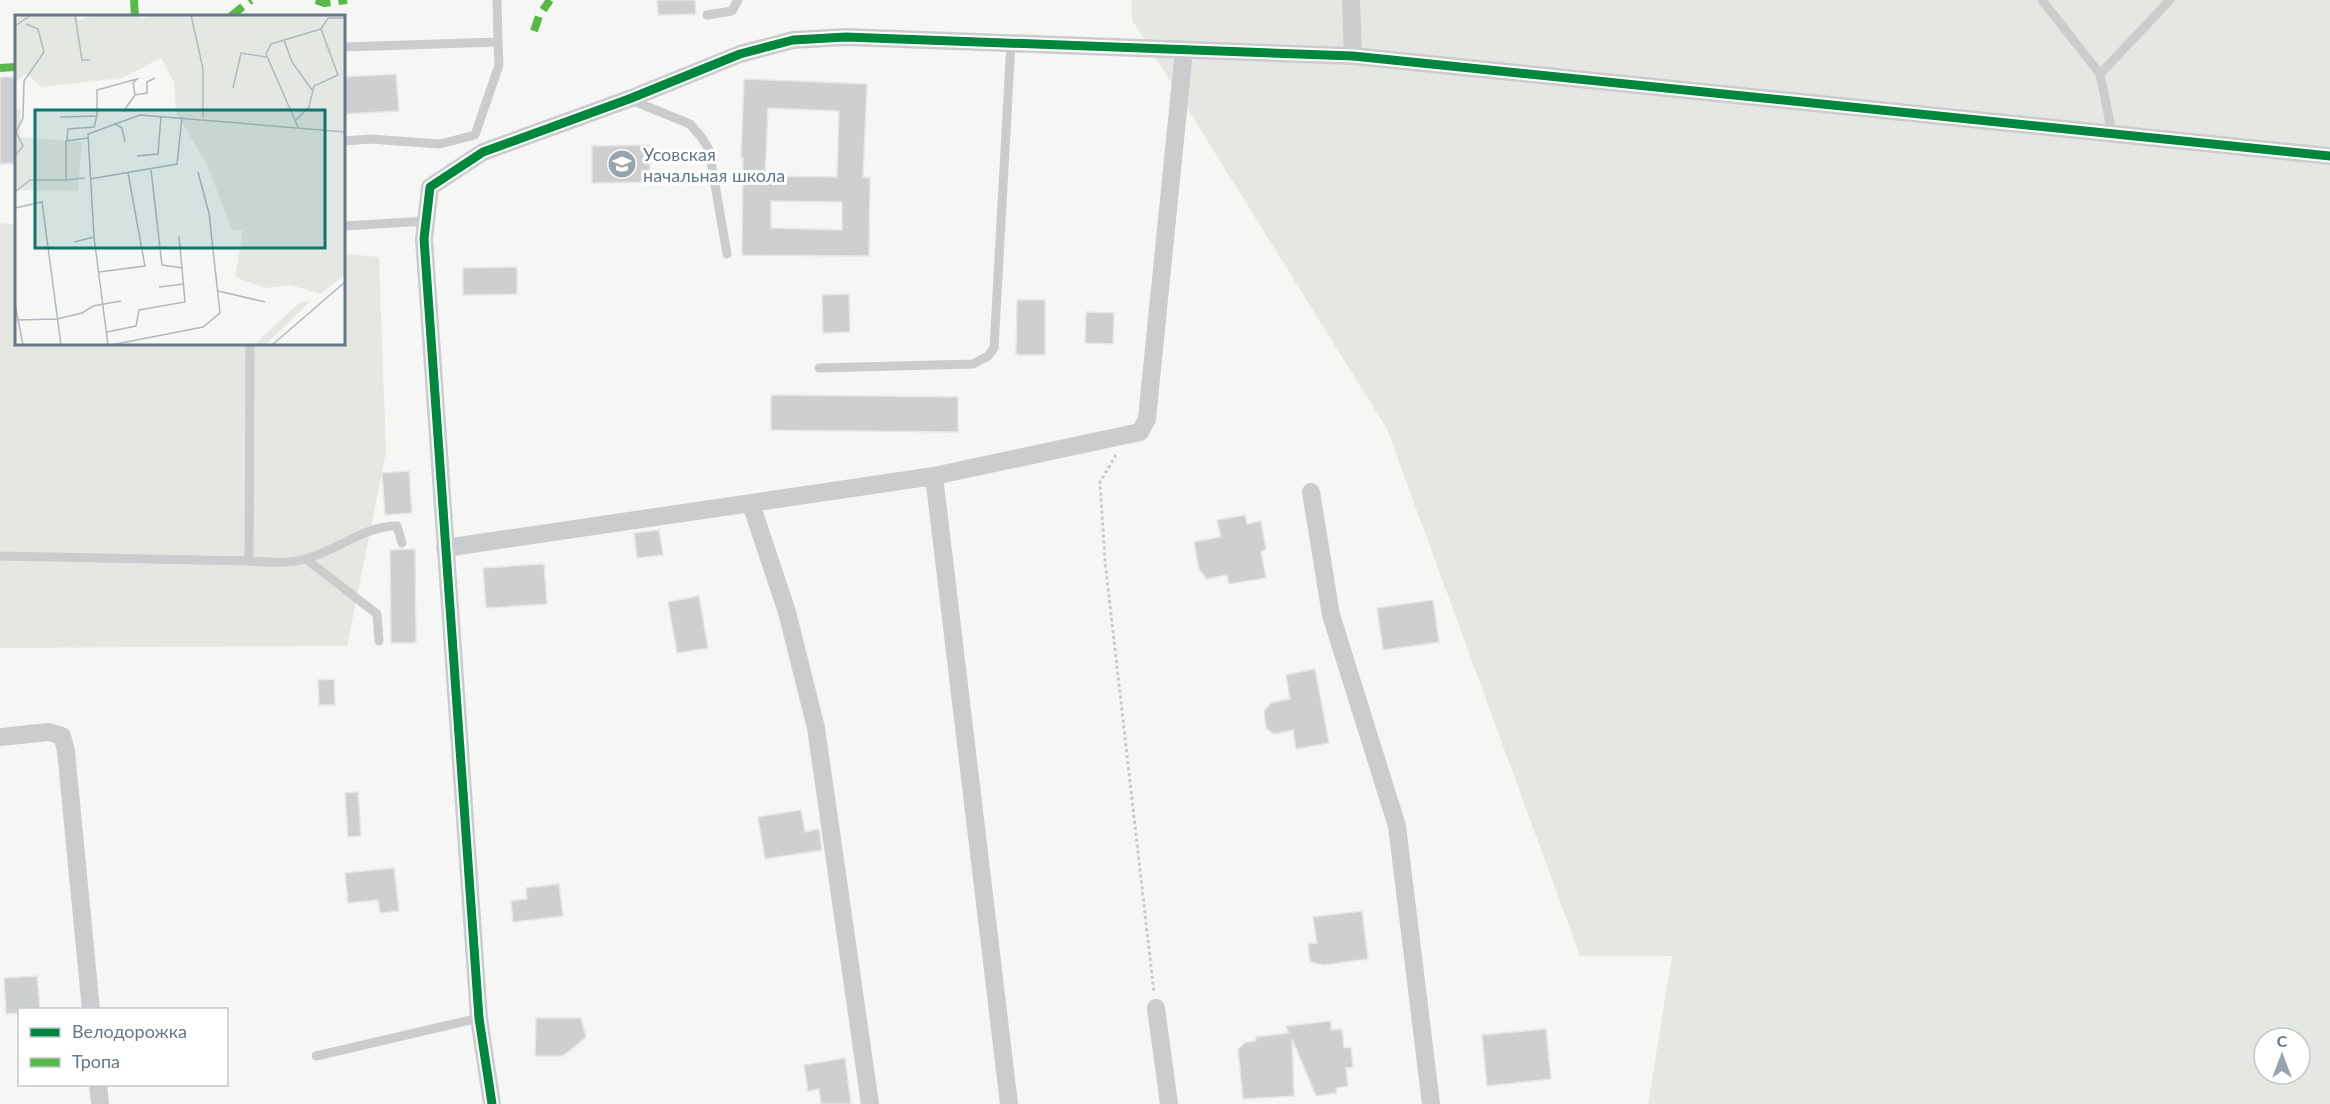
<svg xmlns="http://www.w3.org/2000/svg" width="2330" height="1104" font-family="Lato,sans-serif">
<rect width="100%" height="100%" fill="#f6f6f5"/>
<!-- green -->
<g fill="#e5e8e2" fill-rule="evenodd">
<path d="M 1131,0 L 2330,0 L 2330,1104 L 1648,1104 L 1672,956 L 1580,956 L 1387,429 L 1132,20 ZM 2264,1038 L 2300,1038 L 2300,1074 L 2264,1074 Z"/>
<path d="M 0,223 L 16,225 L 16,344 L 344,344 L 344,254 L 379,257 L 386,452 L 347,646 L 0,648 Z"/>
</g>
<!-- building -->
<g fill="#cdcfd0" stroke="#e6e6e4" stroke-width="1.5" fill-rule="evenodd">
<path d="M 657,0 L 695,0 L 696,14 L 658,15 Z"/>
<path d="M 396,74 L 399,111 L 344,114 L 344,77 Z"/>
<path d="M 0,77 L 16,77 L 16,163 L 0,164 Z"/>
<path d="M 744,79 L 867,84 L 863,177 L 870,178 L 869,256 L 742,255 L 743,158 L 741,158 ZM 768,108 L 839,111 L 837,177 L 765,176 ZM 771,201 L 842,202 L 842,230 L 771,228 Z"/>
<path d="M 649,145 L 650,182 L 592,183 L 592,146 Z"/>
<path d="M 517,267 L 517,294 L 463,295 L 463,268 Z"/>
<path d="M 849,294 L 850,332 L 823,333 L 822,295 Z"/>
<path d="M 1017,300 L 1045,300 L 1045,355 L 1016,355 Z"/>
<path d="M 1086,312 L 1114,313 L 1113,344 L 1085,343 Z"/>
<path d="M 771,395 L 958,397 L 958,432 L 771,430 Z"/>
<path d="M 409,471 L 412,513 L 385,515 L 382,473 Z"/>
<path d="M 1245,515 L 1247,524 L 1261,521 L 1266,549 L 1261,552 L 1266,578 L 1229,584 L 1227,575 L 1207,579 L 1199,569 L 1194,542 L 1221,537 L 1217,520 Z"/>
<path d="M 659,530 L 663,555 L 637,558 L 634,533 Z"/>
<path d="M 415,549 L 416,643 L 391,643 L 390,550 Z"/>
<path d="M 544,564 L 547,604 L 486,608 L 483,568 Z"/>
<path d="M 699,596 L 708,648 L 677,653 L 668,602 Z"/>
<path d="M 1433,600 L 1439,642 L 1383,650 L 1377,608 Z"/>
<path d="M 1315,669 L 1329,743 L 1296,749 L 1293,730 L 1274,734 L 1266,728 L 1264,711 L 1271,703 L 1290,699 L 1286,675 Z"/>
<path d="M 334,679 L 335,705 L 319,705 L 318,680 Z"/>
<path d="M 358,792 L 361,836 L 348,837 L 345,793 Z"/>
<path d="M 801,810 L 805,832 L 819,829 L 822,850 L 765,859 L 758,817 Z"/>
<path d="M 394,868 L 399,911 L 380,913 L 378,900 L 348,903 L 345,873 Z"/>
<path d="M 559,884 L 563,916 L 513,922 L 511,901 L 527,899 L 526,888 Z"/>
<path d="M 1362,911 L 1368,959 L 1323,965 L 1310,962 L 1308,944 L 1317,943 L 1313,917 Z"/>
<path d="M 37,976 L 40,1010 L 20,1010 L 20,1013 L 6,1014 L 4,978 Z"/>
<path d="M 536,1018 L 581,1018 L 586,1037 L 563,1056 L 535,1056 Z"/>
<path d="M 1331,1021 L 1331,1030 L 1342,1029 L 1344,1048 L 1351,1047 L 1353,1067 L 1346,1068 L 1348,1086 L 1336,1088 L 1337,1093 L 1316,1096 L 1292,1039 L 1294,1096 L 1243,1099 L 1238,1049 L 1246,1042 L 1256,1041 L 1256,1037 L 1289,1033 L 1286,1026 Z"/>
<path d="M 1546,1029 L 1551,1079 L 1487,1086 L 1482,1035 Z"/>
<path d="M 845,1058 L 851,1104 L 821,1104 L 819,1089 L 808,1091 L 804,1065 Z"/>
</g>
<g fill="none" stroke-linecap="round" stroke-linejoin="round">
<!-- path -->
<path stroke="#c8c9ca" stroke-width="3" stroke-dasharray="3 3" stroke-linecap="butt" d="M 1116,455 L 1100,482 L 1105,561 L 1154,993"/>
<!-- service -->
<g stroke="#cbcccd" stroke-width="9">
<path d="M 2042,0 L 2100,74 L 2112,133"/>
<path d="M 707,15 L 732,11 L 738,0"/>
<path d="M 344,47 L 498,42 L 497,0"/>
<path d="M 2100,74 L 2170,0"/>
<path d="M 631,100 L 690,124 L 702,138 L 709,150 L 727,254"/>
<path d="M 344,141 L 370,139 L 440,144 L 475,135 L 499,65 L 498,42"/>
<path d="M 344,226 L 426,221"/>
<path d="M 819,368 L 973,364 L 988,356 L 994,348 L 1011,42"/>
<path d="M 0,556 L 249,561 L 250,344"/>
<path d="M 306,559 L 377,614 L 379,641"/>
<path d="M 249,561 C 268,562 287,564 305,559 C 338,551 362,526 397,526 L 402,543"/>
<path d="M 316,1056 L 479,1018"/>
</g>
<!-- minor -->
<g stroke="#cbcccd" stroke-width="18">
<path d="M 1351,0 L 1353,56"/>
<path d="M 934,476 L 1009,1104"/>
<path d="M 1311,492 L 1331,615 L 1397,826 L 1431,1104"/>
<path d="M 751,504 L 787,612 L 816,728 L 870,1104"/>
<path d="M 445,548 L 934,476 L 1140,432 L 1147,419 L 1184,50"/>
<path d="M 0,737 L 49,732 L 62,736 L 66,751 L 91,1010"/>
<path d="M 1156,1008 L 1169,1104"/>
<path d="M 98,1084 L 100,1104"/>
<path d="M 492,1104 L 479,1018 L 424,239 L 430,187 L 483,152 L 629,99 L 740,54 L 793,40 L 846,37 L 1353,56 L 2330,156"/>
</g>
<!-- quiet -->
<g stroke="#58b947" stroke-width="8" stroke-dasharray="15 8" stroke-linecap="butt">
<path d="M 134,0 L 135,16"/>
<path d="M 316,0 L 324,3 L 347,0"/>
<path d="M 231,16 L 251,0"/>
<path d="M 534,31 L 539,16 L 550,0"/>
<path d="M 0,68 L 16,67"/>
</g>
<!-- cycleway casing -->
<g stroke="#fff" stroke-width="13">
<path id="cycleway" d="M 492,1104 L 479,1018 L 424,239 L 430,187 L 483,152 L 629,99 L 740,54 L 793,40 L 846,37 L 1353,56 L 2330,156"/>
</g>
<!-- cycleway -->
<use href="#cycleway" stroke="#00873e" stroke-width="9"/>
</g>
<!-- icons -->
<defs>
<g id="school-disc" transform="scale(1.5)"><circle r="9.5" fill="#98a4ae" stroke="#fff"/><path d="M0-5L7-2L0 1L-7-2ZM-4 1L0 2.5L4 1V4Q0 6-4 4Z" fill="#fff"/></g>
</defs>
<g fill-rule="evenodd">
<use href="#school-disc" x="622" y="164"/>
</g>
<g text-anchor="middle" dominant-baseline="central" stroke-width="6" stroke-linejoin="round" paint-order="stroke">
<!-- poi labels -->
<g font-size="18" fill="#657887" stroke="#fff" text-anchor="start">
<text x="643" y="154">Усовская<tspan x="643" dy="21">начальная школа</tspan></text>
</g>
</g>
<!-- overview -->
<g transform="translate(15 15)">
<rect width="330" height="330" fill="#f6f6f5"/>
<path d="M 7,0 L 61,0 L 63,5 L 81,0 L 125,0 L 126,4 L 137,0 L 330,0 L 330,260 L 305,279 L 276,270 L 250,273 L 220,262 L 228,215 L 217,215 L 192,149 L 161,98 L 159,67 L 146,43 L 107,63 L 26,72 L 12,59 L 0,66 L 0,6 ZM 0,94 L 6,95 L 5,122 L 67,127 L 63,176 L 0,175 ZM 296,286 L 250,330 L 239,330 L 285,287 Z" fill="#e5e8e2"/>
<path fill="none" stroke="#afb9bf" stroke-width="1.5" d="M 60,0 L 67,45 L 75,45M 176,0 L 188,54 L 188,102M 0,11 L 16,0M 269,25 L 277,47 L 297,75M 118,67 L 120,80 L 132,78 L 132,67 L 140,63M 218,73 L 226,38 L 251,42M 108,97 L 120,80M 45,102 L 82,101 L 82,75 L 122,64 L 119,67M 281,105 L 294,92 L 299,71 L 323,60 L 306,14M 99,108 L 107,113 L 110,127M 283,112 L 251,39 L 256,29 L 306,14 L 313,3 L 330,3M 52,125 L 53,114 L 79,112 L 82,101M 0,141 L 8,131 L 1,117 L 8,103 L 9,66 L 29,37 L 23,14 L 11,9M 122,141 L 143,139 L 146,101M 136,155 L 147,250 L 168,253M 75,164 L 162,149 L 167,102M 51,165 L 70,163M 0,177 L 15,165 L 51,165 L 51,126 L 73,123M 0,193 L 27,187 L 46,330M 59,227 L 79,222M 84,257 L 130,251 L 113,158M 144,272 L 169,269M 203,276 L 250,287M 0,289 L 8,330M 2,305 L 42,304 L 67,298 L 78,291 L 106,286M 92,317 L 121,311 L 124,295 L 170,287 L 164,221M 93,330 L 79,222 L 73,119 L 125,100 L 330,117M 96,330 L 188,312 L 205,298 L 194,198 L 183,157M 257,330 L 330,267"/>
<path fill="#0f766e" fill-opacity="0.15" stroke="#0f766e" stroke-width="3" d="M 20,95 L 310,95 L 310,233 L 20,233 Z"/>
<rect width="330" height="330" fill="none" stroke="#657887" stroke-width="3"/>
</g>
<!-- legend -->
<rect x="18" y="1008" width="210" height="78" fill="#ffffff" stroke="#c1c9cf" stroke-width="1.5"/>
<rect x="30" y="1028" width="30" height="9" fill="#00873e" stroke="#c1c9cf" stroke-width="1.5"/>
<text x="72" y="1038" font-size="18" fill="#657887">Велодорожка</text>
<rect x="30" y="1058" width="30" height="9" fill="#58b947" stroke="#c1c9cf" stroke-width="1.5"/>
<text x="72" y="1068" font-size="18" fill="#657887">Тропа</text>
<!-- north arrow -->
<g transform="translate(2282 1056)"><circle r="28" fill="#ffffff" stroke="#c1c9cf" stroke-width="1.5"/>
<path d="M0-4.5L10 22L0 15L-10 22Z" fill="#98a4ae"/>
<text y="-9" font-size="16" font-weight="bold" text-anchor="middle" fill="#657887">С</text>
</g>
</svg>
